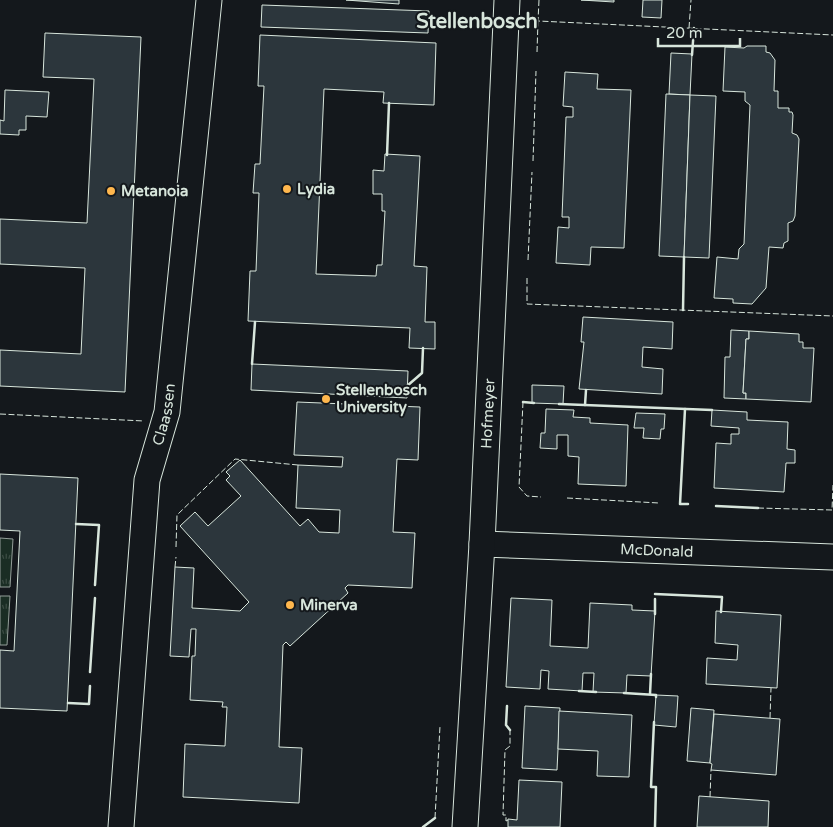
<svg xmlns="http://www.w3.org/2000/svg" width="833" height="827" font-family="'Varela Round',sans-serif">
<defs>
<pattern id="grass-tufts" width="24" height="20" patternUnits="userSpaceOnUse" patternTransform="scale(1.25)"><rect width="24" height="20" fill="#1a2d24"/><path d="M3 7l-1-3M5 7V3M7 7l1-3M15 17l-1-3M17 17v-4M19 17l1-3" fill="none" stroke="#3b4b43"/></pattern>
</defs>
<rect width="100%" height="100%" fill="#14181c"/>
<!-- grass -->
<g fill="url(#grass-tufts)" stroke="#939e99">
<path d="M 0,538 L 13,539 L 10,587 L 0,587 Z"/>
<path d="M 0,596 L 10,596 L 7,645 L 0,645 Z"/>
</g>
<!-- building -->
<g fill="#2c363c" stroke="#d8e6dc">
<path d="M 346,0 L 399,0 L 399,4 Z"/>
<path d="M 581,0 L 614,0 L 614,2 Z"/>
<path d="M 643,0 L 662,0 L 661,18 L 642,17 Z"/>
<path d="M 262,5 L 429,11 L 428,33 L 261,27 Z"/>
<path d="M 45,33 L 141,37 L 125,392 L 0,386 L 0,350 L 81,354 L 85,268 L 0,264 L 0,219 L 87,223 L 94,79 L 43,77 Z"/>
<path d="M 260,35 L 436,43 L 434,105 L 383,103 L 384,92 L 324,89 L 316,274 L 376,276 L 377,265 L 382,265 L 385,211 L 382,211 L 382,194 L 373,194 L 373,170 L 384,171 L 385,154 L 420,156 L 414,266 L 427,267 L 425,322 L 435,322 L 435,349 L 409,348 L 410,328 L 248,321 L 250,271 L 256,271 L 259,193 L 253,193 L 255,164 L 260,164 L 264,86 L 258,86 Z"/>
<path d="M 747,46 L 766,46 L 766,52 L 770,53 L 775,60 L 774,91 L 778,91 L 778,108 L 789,108 L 789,112 L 792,112 L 793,115 L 792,133 L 797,135 L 799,139 L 795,216 L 793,221 L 788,223 L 788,241 L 784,243 L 783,248 L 769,247 L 766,288 L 752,304 L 733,303 L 733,299 L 714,298 L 717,257 L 738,259 L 739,249 L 744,244 L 750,105 L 745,101 L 745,92 L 723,91 L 725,47 L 744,48 Z"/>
<path d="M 671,53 L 692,54 L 690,95 L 669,94 Z"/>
<path d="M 565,72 L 598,74 L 597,89 L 631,90 L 624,248 L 591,247 L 590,265 L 556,263 L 558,227 L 569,228 L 569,217 L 562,217 L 566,117 L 573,117 L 573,107 L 563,106 Z"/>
<path d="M 5,90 L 49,92 L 47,117 L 26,116 L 26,130 L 19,130 L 19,135 L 0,134 L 0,120 L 4,121 Z"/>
<path d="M 666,94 L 690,95 L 684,257 L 659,256 Z"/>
<path d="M 690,95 L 716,96 L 709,258 L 684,257 Z"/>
<path d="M 583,317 L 673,322 L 672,349 L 643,347 L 642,367 L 663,369 L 662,394 L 579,389 L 584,342 L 581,342 Z"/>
<path d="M 731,330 L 749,331 L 749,339 L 746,339 L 743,393 L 746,393 L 746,399 L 724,398 L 725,357 L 730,357 Z"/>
<path d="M 749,331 L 799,334 L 799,342 L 803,342 L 803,348 L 814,348 L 811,402 L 746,399 L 746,393 L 743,393 L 746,339 L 749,339 Z"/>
<path d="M 252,364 L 408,371 L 407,398 L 251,390 Z"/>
<path d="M 532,385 L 564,386 L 563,404 L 532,403 Z"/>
<path d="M 297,402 L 420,407 L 418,460 L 397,459 L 393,532 L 415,533 L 412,588 L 348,585 L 345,588 L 348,593 L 290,646 L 286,642 L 283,645 L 279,747 L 302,748 L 299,803 L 183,797 L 185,744 L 225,746 L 227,707 L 222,707 L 223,702 L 190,700 L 192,656 L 195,656 L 196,629 L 191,629 L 189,657 L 170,656 L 175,567 L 194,568 L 192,608 L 240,611 L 249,602 L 180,526 L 195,512 L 208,526 L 241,496 L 226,480 L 230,476 L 226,472 L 240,460 L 300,526 L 308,519 L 319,532 L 339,533 L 340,510 L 296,508 L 298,465 L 342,467 L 343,457 L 294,455 Z"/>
<path d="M 546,409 L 574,410 L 573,417 L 590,418 L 590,423 L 628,425 L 626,486 L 578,484 L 579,457 L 568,456 L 568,435 L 557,435 L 557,449 L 540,448 L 541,433 L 545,433 Z"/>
<path d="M 712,410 L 747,412 L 747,420 L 788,422 L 787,449 L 795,450 L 795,463 L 786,463 L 784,492 L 714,488 L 716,443 L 731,444 L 731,434 L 739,434 L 739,428 L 711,426 Z"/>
<path d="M 636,413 L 665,414 L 664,429 L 661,429 L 660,439 L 643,438 L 644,428 L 634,428 Z"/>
<path d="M 0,474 L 78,478 L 67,711 L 0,708 L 0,650 L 14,651 L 20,531 L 0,530 Z"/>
<path d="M 511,598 L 552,600 L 550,646 L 588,648 L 590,603 L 632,605 L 632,610 L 655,611 L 651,676 L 627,675 L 626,693 L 593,692 L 594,673 L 583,673 L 582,691 L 548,689 L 549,671 L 541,670 L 540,689 L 506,687 Z"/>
<path d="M 716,611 L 781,615 L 777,688 L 706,684 L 707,658 L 737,660 L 738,645 L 715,643 Z"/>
<path d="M 656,695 L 678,696 L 676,727 L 654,725 Z"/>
<path d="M 525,706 L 560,708 L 557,770 L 522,768 Z"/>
<path d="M 691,708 L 714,710 L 710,763 L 687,761 Z"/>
<path d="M 559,711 L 632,715 L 629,777 L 597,776 L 598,751 L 558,749 Z"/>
<path d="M 714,714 L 780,719 L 776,775 L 711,770 L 712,764 L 710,763 Z"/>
<path d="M 519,780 L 562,782 L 560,827 L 508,827 L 508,819 L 517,820 Z"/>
<path d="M 699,796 L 769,801 L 768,827 L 697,827 Z"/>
</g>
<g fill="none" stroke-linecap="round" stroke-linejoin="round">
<!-- street casing -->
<g stroke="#d8e6dc" stroke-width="27">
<g id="street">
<path id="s1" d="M 482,544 L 833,557"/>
<path id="s2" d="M 121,827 L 147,480 L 167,412 L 209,0"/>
<path id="s3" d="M 465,827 L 482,544 L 507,0"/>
</g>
</g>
<!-- street -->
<use href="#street" stroke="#14181c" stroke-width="25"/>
<!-- fence -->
<g stroke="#d8e6dc" stroke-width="1" stroke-dasharray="6 2.5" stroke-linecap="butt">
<path d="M 539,0 L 538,21 L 833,35"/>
<path d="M 689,28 L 691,0"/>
<path d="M 537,52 L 538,21"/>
<path d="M 533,161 L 536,71"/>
<path d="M 528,260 L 532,172"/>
<path d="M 527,278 L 527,304 L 833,316"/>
<path d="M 523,402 L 519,487 L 527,496 L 541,497"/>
<path d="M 0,414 L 144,421"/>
<path d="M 567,498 L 659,503"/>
<path d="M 758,508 L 832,510 L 833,485"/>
<path d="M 176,547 L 177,515 L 235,459 L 298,465"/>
<path d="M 175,567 L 176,557"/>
<path d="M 770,718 L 771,688"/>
<path d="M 710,797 L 711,770"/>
<path d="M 435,818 L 440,726"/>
<path d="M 508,820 L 506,821 L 506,815 L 503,815 L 505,750 L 510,746 L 510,730"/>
</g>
<!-- wall -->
<g stroke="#d8e6dc" stroke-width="2.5">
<path d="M 692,55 L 694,28"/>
<path d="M 387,155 L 389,103"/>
<path d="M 683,310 L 684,257"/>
<path d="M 252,364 L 255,322"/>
<path d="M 407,386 L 422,373 L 423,348"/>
<path d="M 523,402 L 534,403"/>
<path d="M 559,404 L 712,410"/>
<path d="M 585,405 L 586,390"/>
<path d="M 685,409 L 680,504 L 688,504"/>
<path d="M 716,506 L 758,508"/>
<path d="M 76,524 L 99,525 L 95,585"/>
<path d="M 655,594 L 722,597 L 721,612"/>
<path d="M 655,614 L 655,599"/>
<path d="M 90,672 L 95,598"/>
<path d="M 579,691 L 596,692"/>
<path d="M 624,693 L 656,695 L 656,697"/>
<path d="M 650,694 L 651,674"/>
<path d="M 68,703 L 89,704 L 90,686"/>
<path d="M 507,706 L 506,725 L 510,730"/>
<path d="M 654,722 L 651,787 L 656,787 L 655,827"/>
<path d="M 423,827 L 435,818"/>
</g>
</g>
<!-- markers -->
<g fill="#ffb74d" stroke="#14181c" stroke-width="2">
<circle cx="287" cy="189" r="5"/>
<circle cx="111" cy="191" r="5"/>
<circle cx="326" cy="399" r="5"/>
<circle cx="290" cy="605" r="5"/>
</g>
<g text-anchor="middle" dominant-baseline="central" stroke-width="4" stroke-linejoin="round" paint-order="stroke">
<!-- poi labels -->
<g font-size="15" font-weight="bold" fill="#d8e6dc" stroke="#14181c" text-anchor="start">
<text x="297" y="189">Lydia</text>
<text x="121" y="191">Metanoia</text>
<text x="336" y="390">Stellenbosch<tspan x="336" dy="17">University</tspan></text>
<text x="300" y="605">Minerva</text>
</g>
<!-- street labels -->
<g font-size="15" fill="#d8e6dc" stroke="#14181c">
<text stroke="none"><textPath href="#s2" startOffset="416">Claassen</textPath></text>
<text stroke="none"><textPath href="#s3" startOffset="414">Hofmeyer</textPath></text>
<text stroke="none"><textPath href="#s1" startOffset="175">McDonald</textPath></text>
</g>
<!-- district labels -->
<g font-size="20" font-weight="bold" fill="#d8e6dc" stroke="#14181c">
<text x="477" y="22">Stellenbosch</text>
</g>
</g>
<!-- scale -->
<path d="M658 38v8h82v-8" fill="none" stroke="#d8e6dc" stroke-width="2.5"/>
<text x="666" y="38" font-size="15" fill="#d8e6dc" stroke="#14181c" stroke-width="4" paint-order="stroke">20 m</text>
</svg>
